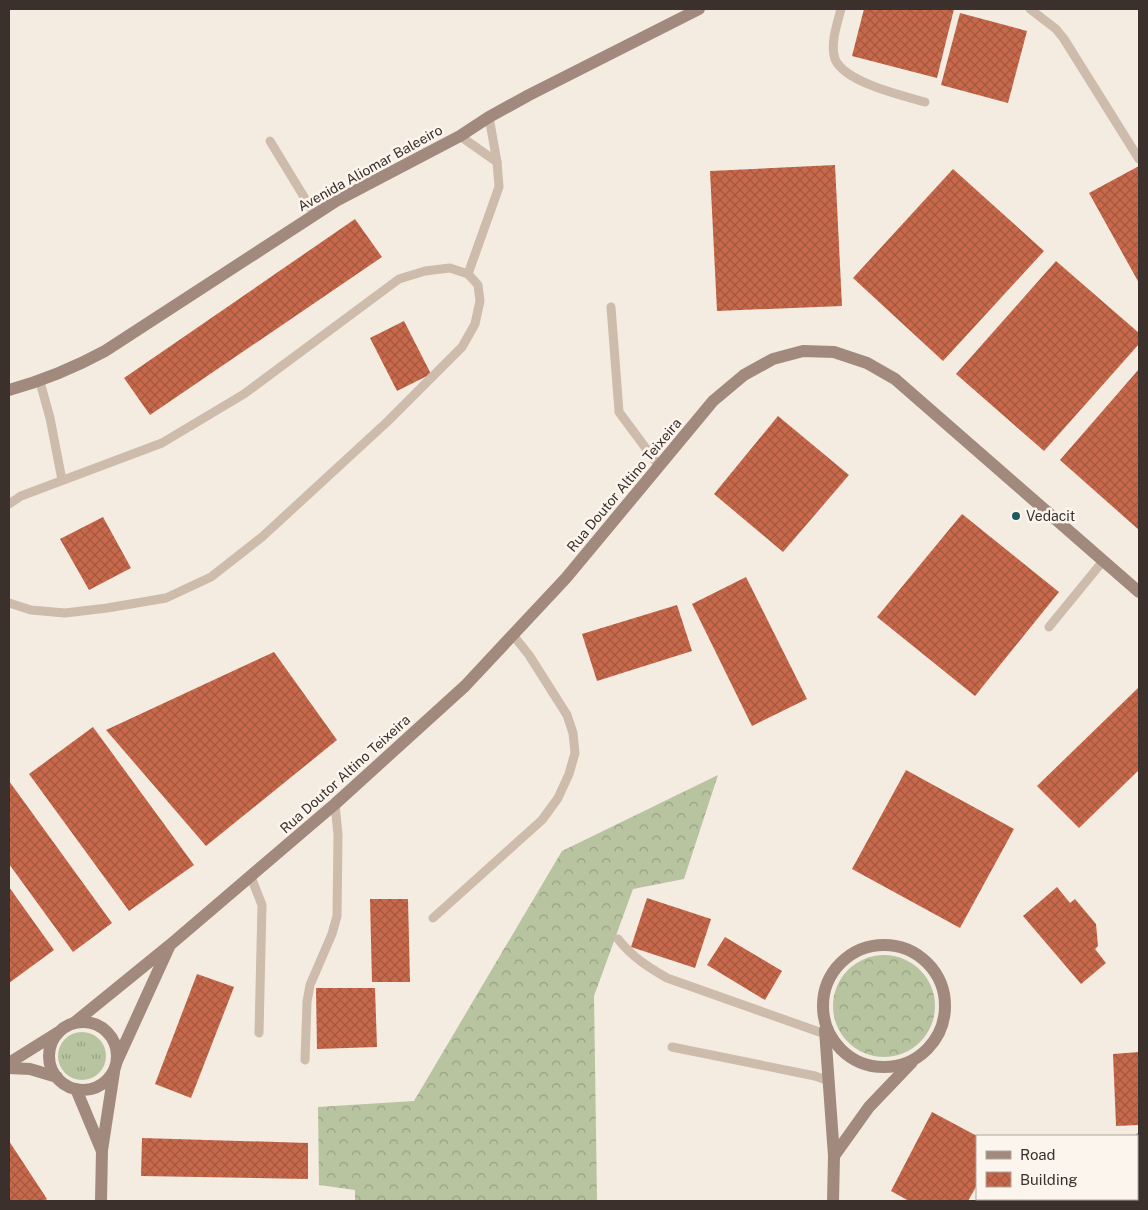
<svg xmlns="http://www.w3.org/2000/svg" width="1148" height="1210" font-family="'Public Sans',sans-serif">
<defs>
<pattern id="grass-tufts" width="24" height="20" patternUnits="userSpaceOnUse" patternTransform="scale(1.25)"><rect width="24" height="20" fill="#b8c4a0"/><path d="M3 7l-1-3M5 7V3M7 7l1-3M15 17l-1-3M17 17v-4M19 17l1-3" fill="none" stroke="#97a083"/></pattern>
<pattern id="forest-crowns" width="20" height="18" patternUnits="userSpaceOnUse" patternTransform="scale(1.25)"><rect width="20" height="18" fill="#b8c4a0"/><path d="M2 6a3 3 0 1 1 6 0M12 15a3 3 0 1 1 6 0" fill="none" stroke="#97a083"/></pattern>
<pattern id="building-cross-hatch" width="8" height="8" patternUnits="userSpaceOnUse" patternTransform="scale(1.25)"><rect width="8" height="8" fill="#c8694b"/><path d="M0 0l8 8M0 8l8-8" fill="none" stroke="#a4573f"/></pattern>
</defs>
<rect width="100%" height="100%" fill="#f4ebe1"/>
<!-- grass -->
<circle fill="url(#grass-tufts)" cx="82" cy="1056" r="24"/>
<!-- forest -->
<g fill="url(#forest-crowns)">
<path d="M 718,775 L 684,879 L 633,889 L 594,996 L 597,1201 L 355,1201 L 355,1190 L 319,1185 L 318,1107 L 414,1101 L 562,851 Z"/>
<circle cx="884" cy="1006" r="51"/>
</g>
<g fill="none" stroke-linecap="round" stroke-linejoin="round">
<!-- stream -->
<g stroke="#7fb0b2" stroke-width="5">
<path d="M 1137,1137 L 1139,1135"/>
<path d="M 1014,1201 L 1019,1199"/>
</g>
</g>
<!-- building -->
<g fill="url(#building-cross-hatch)">
<path d="M 864,9 L 954,9 L 937,78 L 852,56 Z"/>
<path d="M 960,13 L 1027,31 L 1008,103 L 941,85 Z"/>
<path d="M 835,165 L 842,306 L 717,311 L 710,171 Z"/>
<path d="M 1139,166 L 1139,283 L 1089,193 Z"/>
<path d="M 953,169 L 1044,251 L 943,361 L 853,278 Z"/>
<path d="M 355,219 L 382,257 L 150,415 L 124,378 Z"/>
<path d="M 1056,261 L 1139,333 L 1139,344 L 1044,451 L 956,374 Z"/>
<path d="M 404,321 L 431,374 L 397,391 L 370,338 Z"/>
<path d="M 1139,369 L 1139,530 L 1060,460 Z"/>
<path d="M 778,416 L 849,475 L 783,552 L 714,494 Z"/>
<path d="M 962,514 L 1059,592 L 975,696 L 877,617 Z"/>
<path d="M 103,517 L 131,568 L 89,590 L 60,539 Z"/>
<path d="M 746,577 L 807,699 L 752,726 L 692,604 Z"/>
<path d="M 677,605 L 692,651 L 597,681 L 582,634 Z"/>
<path d="M 274,652 L 337,740 L 206,846 L 106,730 Z"/>
<path d="M 1139,687 L 1139,770 L 1079,828 L 1037,786 Z"/>
<path d="M 93,727 L 194,865 L 129,911 L 29,774 Z"/>
<path d="M 906,770 L 1014,829 L 960,928 L 852,869 Z"/>
<path d="M 9,781 L 112,923 L 73,952 L 9,864 Z"/>
<path d="M 9,887 L 54,950 L 9,983 Z"/>
<path d="M 1057,887 L 1070,903 L 1075,899 L 1096,924 L 1098,946 L 1095,949 L 1106,963 L 1081,984 L 1023,916 Z"/>
<path d="M 647,898 L 711,919 L 695,968 L 631,947 Z"/>
<path d="M 370,899 L 408,899 L 410,982 L 372,982 Z"/>
<path d="M 725,937 L 782,971 L 765,1000 L 707,965 Z"/>
<path d="M 197,974 L 234,987 L 191,1098 L 155,1084 Z"/>
<path d="M 316,988 L 375,988 L 377,1047 L 317,1049 Z"/>
<path d="M 1139,1052 L 1139,1125 L 1116,1126 L 1113,1054 Z"/>
<path d="M 932,1112 L 977,1136 L 977,1185 L 968,1201 L 909,1201 L 891,1191 Z"/>
<path d="M 142,1138 L 308,1143 L 308,1179 L 141,1176 Z"/>
<path d="M 9,1141 L 47,1199 L 44,1201 L 9,1201 Z"/>
</g>
<g fill="none" stroke-linecap="round" stroke-linejoin="round">
<!-- lane -->
<g stroke="#cdbbac" stroke-width="9">
<path d="M 841,9 C 837,24 830,44 835,59 C 844,82 903,96 925,102"/>
<path d="M 1030,9 L 1056,29 L 1064,39 L 1139,159"/>
<path d="M 460,136 L 497,162"/>
<path d="M 270,141 L 315,215"/>
<path d="M 468,274 L 499,187 L 497,162 L 489,117"/>
<path d="M 611,307 L 619,412 L 659,466"/>
<path d="M 40,382 L 50,418 L 62,480"/>
<path d="M 9,504 L 21,496 L 162,443 L 244,394 L 399,279 L 425,271 L 450,268 L 468,274 L 478,285 L 480,301 L 475,324 L 462,347 L 387,422 L 262,537 L 211,577 L 166,598 L 107,608 L 65,613 L 31,610 L 9,603"/>
<path d="M 1049,627 L 1103,561"/>
<path d="M 251,877 L 262,905 L 259,1033"/>
<path d="M 433,918 L 542,820 L 558,798 L 569,774 L 575,753 L 573,733 L 567,715 L 529,655 L 513,635"/>
<path d="M 618,939 C 632,957 648,967 667,978 L 825,1034"/>
<path d="M 672,1047 L 815,1076 L 829,1081"/>
<path d="M 305,1060 L 307,1002 L 310,985 L 332,934 L 337,916 L 338,835 L 335,804"/>
</g>
<!-- secondary -->
<g stroke="#a18a7d" stroke-width="12">
<path d="M 9,390 C 45,380 72,369 105,351 L 336,201 L 460,136 L 489,117 L 529,95 L 699,9"/>
<circle cx="884" cy="1006" r="61"/>
<circle cx="83" cy="1056" r="34"/>
<path d="M 74,1023 L 170,945 L 335,804 L 465,686 L 566,578 L 713,401 L 744,375 L 773,359 L 803,351 L 834,352 L 867,363 L 895,379 L 1139,592"/>
<path d="M 825,1030 L 834,1156 L 833,1201"/>
<path d="M 117,1061 L 169,947"/>
<path d="M 9,1063 L 57,1033"/>
<path d="M 9,1068 L 30,1069 L 57,1077"/>
<path d="M 76,1089 L 101,1149"/>
<path d="M 834,1156 L 869,1107 L 912,1062"/>
<path d="M 101,1201 L 102,1150 L 114,1072"/>
</g>
</g>
<!-- markers -->
<circle fill="#1f5a5e" stroke="#fbf5ee" stroke-width="2" cx="1016" cy="516" r="5"/>
<g text-anchor="middle" dominant-baseline="central" stroke-width="5" stroke-linejoin="round" paint-order="stroke">
<!-- street labels -->
<g font-size="14" fill="#3b302b" stroke="#fbf5ee">
<text transform="translate(370 168) rotate(-29)">Avenida Aliomar Baleeiro</text>
<text transform="translate(624 485) rotate(-50)">Rua Doutor Altino Teixeira</text>
<text transform="translate(345 774) rotate(-42)">Rua Doutor Altino Teixeira</text>
</g>
<!-- poi labels -->
<g font-size="14" fill="#3b302b" stroke="#fbf5ee" text-anchor="start">
<text x="1026" y="516">Vedacit</text>
</g>
</g>
<!-- border -->
<rect width="1148" height="1210" fill="none" stroke="#3b302b" stroke-width="20"/>
<!-- legend -->
<rect x="976" y="1135" width="162" height="65" fill="#fbf5ee" stroke="#aea6a0"/>
<rect x="986" y="1151" width="25" height="8" fill="#a18a7d" stroke="#aea6a0"/>
<text x="1020" y="1160" font-size="15" fill="#3b302b">Road</text>
<rect x="986" y="1172" width="25" height="15" fill="url(#building-cross-hatch)" stroke="#aea6a0"/>
<text x="1020" y="1185" font-size="15" fill="#3b302b">Building</text>
</svg>
